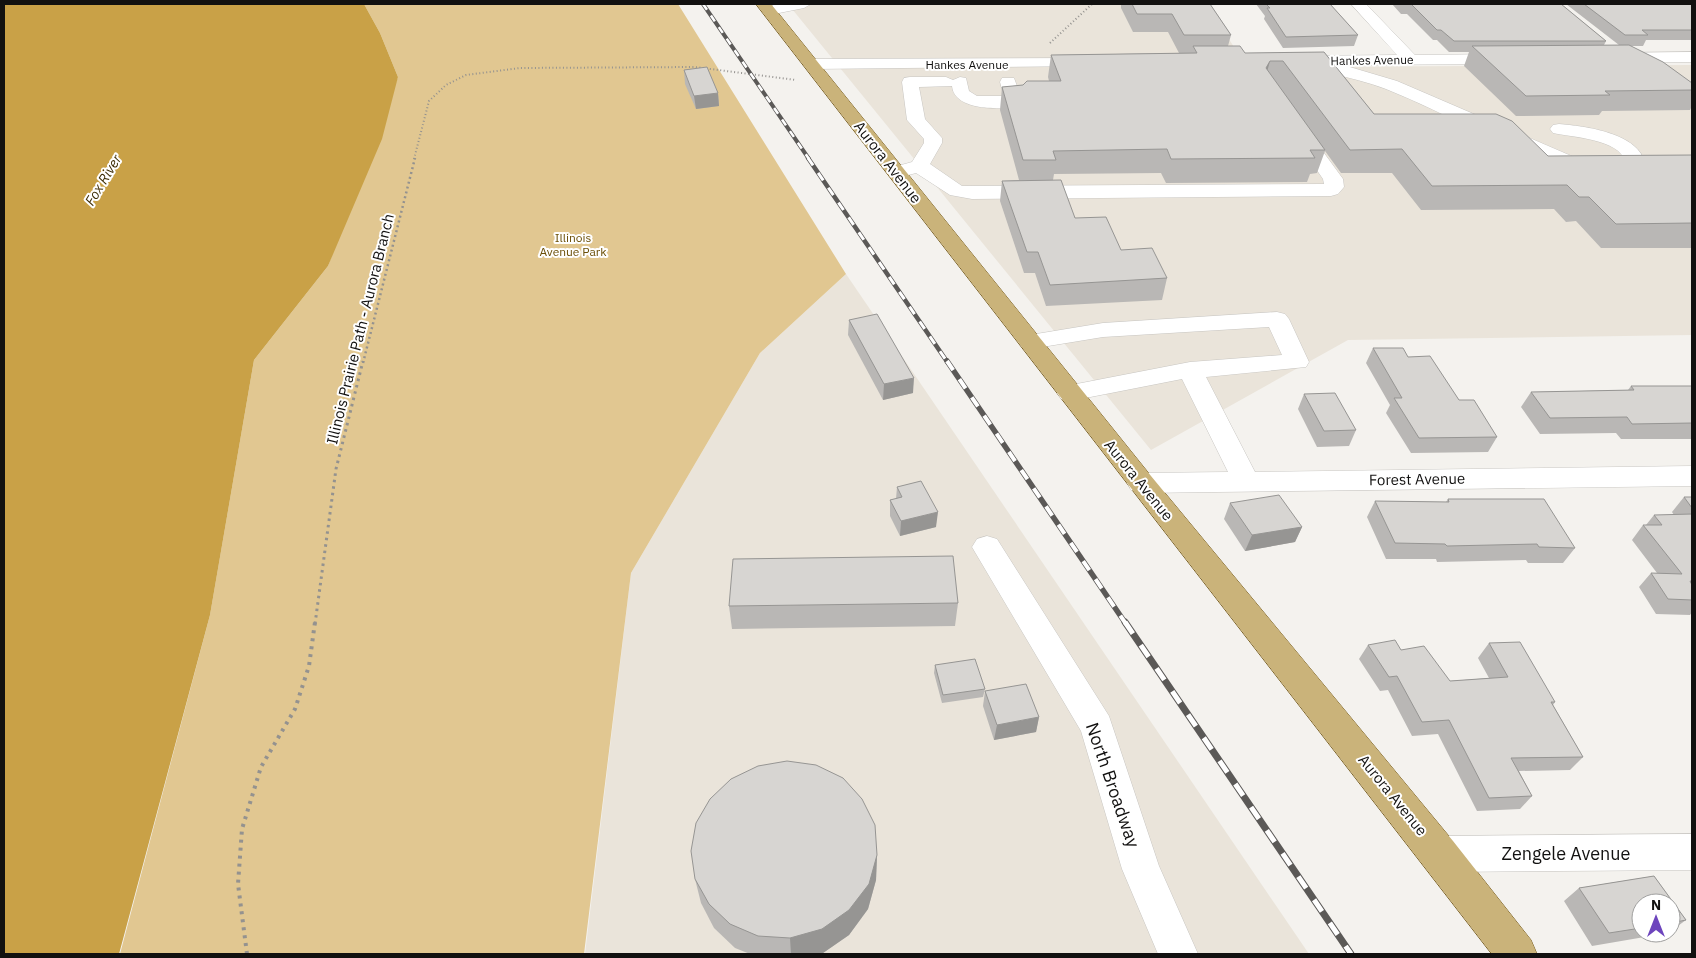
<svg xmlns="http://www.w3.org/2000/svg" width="1696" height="958" font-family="'IBM Plex Sans',sans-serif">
<rect width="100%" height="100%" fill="#f4f2ee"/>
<!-- built -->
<g fill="#eae4da">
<path d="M 788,4 L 1206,4 L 1247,67 L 1692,65 L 1692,335 L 1348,340 L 1151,450 Z"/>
<path d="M 846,274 L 1309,954 L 585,954 L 631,573 L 760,353 Z"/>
</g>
<!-- green -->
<path fill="#e1c791" d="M 364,4 L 678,4 L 846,274 L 760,353 L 631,573 L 584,954 L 120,954 L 210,615 L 254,360 L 328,266 L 398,77 L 380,33 Z"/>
<!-- water -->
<path fill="#c9a147" d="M 4,4 L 364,4 L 380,33 L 398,77 L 382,139 L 328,266 L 254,360 L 210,615 L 119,954 L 4,954 Z"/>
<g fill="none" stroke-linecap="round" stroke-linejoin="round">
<!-- minor casing -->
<g stroke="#c8c6c2" stroke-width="1">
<g id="minor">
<path d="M 779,4 L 811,4 L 804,8 L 769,15 L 761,10 L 764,7 Z"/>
<path d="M 1351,4 L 1366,4 L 1415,55 L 1503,54 L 1511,59 L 1503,64 L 1343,65 L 1397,81 L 1583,161 L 1598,163 L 1625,161 C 1619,139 1571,137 1553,133 L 1550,129 L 1553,125 L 1559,124 C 1584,126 1640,133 1645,164 C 1634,180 1588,175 1572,170 C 1507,150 1449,114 1386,89 C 1368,82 1349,78 1331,73 L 1329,69 L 1331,66 L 1288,64 L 1286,61 L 1288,58 L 1294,56 L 1397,55 Z"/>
<path d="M 1692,52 L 1692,62 L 1616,63 L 1608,58 L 1616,53 Z"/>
<path d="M 1086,58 L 1092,60 L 1094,63 L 1092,66 L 812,69 L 806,68 L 804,64 L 806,60 L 812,59 Z"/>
<path d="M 910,77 L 946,77 L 953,80 L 960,77 L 966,78 L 969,91 L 977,96 L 1004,96 L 1000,82 L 1002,78 L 1014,78 L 1023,102 L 1020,106 C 1001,110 954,111 952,86 L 919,87 L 925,119 L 942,138 L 942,143 L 930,164 L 962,186 L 1324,184 L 1323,179 L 1290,131 L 1293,127 L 1305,127 L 1343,179 L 1344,187 L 1338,194 L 1331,196 L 972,199 L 950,195 L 916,173 L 901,177 L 894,175 L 891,171 L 894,167 L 912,162 L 924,143 L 924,139 L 907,120 L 902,82 L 904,78 Z"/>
<path d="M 1277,312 L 1285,314 L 1289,319 L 1309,362 L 1306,367 L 1206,377 L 1255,472 L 1692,466 L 1692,486 L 1141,493 L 1131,490 L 1127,483 L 1131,476 L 1141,473 L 1228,472 L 1182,379 L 1070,401 L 1061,399 L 1057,393 L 1061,387 L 1190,362 L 1282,355 L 1269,327 L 1103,337 L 1030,349 L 1022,347 L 1018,342 L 1022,337 L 1030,335 L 1103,323 Z"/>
<path d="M 987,536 L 997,539 L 1109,716 L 1159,866 L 1198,954 L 1158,954 L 1122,869 L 1081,731 L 972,547 L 977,539 Z"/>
<path d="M 1692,834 L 1692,870 L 1440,872 L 1427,867 L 1421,854 L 1427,841 L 1440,836 Z"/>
</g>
</g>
<!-- major casing -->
<g stroke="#73591b" stroke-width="1">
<path id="major" d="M 756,4 L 771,4 L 1151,476 L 1453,841 L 1531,940 L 1537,954 L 1492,954 Z"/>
</g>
<!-- path-far3 -->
<g stroke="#94928f" stroke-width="2" stroke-dasharray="1 2.5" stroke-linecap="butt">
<path d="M 1050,43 L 1092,4"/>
<path d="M 414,159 L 429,101 L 446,85 L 466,75 L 520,68 L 695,67 L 796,80"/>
</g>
<!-- path-far2 -->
<path stroke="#94928f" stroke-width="2.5" stroke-dasharray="2 3" stroke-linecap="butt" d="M 363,363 L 415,158"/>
<!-- path-far1 -->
<path stroke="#94928f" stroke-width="3" stroke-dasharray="2.5 4" stroke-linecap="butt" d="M 315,624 L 336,469 L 363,361"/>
<!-- path -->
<path stroke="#94928f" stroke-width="4" stroke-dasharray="3 5" stroke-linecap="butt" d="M 247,954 L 238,884 L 242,829 L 261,767 L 295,709 L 309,666 L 315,622"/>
<!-- minor -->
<use href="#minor" fill="#fff" fill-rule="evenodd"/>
<!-- major -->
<use href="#major" fill="#cab37a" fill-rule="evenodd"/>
<!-- rail-far3 casing -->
<g stroke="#5b5957" stroke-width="4">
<path id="rail-far3" d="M 703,4 L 809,159"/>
</g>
<!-- rail-far2 casing -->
<g stroke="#5b5957" stroke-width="4.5">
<path id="rail-far2" d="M 808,158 L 948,363"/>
</g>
<!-- rail-far1 casing -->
<g stroke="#5b5957" stroke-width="5.5">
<path id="rail-far1" d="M 947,361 L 1126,624"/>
</g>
<!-- rail casing -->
<g stroke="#5b5957" stroke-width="7">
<path id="rail" d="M 1125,622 L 1351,954"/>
</g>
<!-- rail-far3 -->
<use href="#rail-far3" stroke="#fff" stroke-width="2.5" stroke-dasharray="7" stroke-linecap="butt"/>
<!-- rail-far2 -->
<use href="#rail-far2" stroke="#fff" stroke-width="3" stroke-dasharray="9" stroke-linecap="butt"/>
<!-- rail-far1 -->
<use href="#rail-far1" stroke="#fff" stroke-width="4" stroke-dasharray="11" stroke-linecap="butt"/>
<!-- rail -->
<use href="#rail" stroke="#fff" stroke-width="5" stroke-dasharray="14" stroke-linecap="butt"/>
</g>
<!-- wall -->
<g fill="#b9b7b5">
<path d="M 1121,4 L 1210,4 L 1231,35 L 1228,46 L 1245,53 L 1324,52 L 1374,114 L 1548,156 L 1692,155 L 1692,248 L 1601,248 L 1576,221 L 1566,222 L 1554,209 L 1421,210 L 1392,173 L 1341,173 L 1325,151 L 1317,173 L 1310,174 L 1307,182 L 1166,183 L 1161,173 L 1054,174 L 1053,180 L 1075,218 L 1121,250 L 1167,278 L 1162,300 L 1046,306 L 1035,273 L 1024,273 L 1000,201 L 1002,181 L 1019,180 L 1000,110 L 1002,87 L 1023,85 L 1049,81 L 1048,77 L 1051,55 L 1179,53 L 1168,32 L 1133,32 L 1121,8 Z"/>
<path d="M 1256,4 L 1330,4 L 1358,35 L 1354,46 L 1283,48 L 1264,19 L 1265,16 Z"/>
<path d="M 1392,4 L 1561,4 L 1606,41 L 1604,45 L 1619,45 L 1566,4 L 1692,4 L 1692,40 L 1646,40 L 1643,46 L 1630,46 L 1692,83 L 1692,106 L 1690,110 L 1602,111 L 1599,115 L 1516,116 L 1464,66 L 1469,52 L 1449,52 L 1437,40 L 1433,40 L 1407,14 L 1401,14 Z"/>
<path d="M 684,70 L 718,93 L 719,106 L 696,109 L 685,84 Z"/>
<path d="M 849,320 L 913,393 L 883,400 L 848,335 Z"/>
<path d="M 1373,348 L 1408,357 L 1459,400 L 1497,437 L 1488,452 L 1411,453 L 1386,413 L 1390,405 L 1366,363 Z"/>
<path d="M 1631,386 L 1692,386 L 1692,440 L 1691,439 L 1621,439 L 1616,433 L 1540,434 L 1521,407 L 1531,392 L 1628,390 Z"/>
<path d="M 1304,394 L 1356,430 L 1349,446 L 1317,447 L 1298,409 Z"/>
<path d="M 897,487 L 936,527 L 900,536 L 890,516 L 890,500 L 896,499 Z"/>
<path d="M 1684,497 L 1692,497 L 1692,612 L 1690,615 L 1656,614 L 1639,587 L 1651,573 L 1657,573 L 1632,540 L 1643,525 L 1646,525 L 1654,515 L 1674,515 L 1672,512 Z"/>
<path d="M 1448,499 L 1575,548 L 1563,563 L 1528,563 L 1526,560 L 1437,562 L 1436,559 L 1386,559 L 1367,517 L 1375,501 L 1446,502 Z"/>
<path d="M 1230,503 L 1302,527 L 1295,542 L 1245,551 L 1224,519 Z"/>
<path d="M 958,603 L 955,626 L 732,629 L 729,606 Z"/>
<path d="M 1489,643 L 1555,702 L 1553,705 L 1583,757 L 1570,770 L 1519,771 L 1532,796 L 1520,809 L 1477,811 L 1438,734 L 1412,736 L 1388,690 L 1380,691 L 1359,659 L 1368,645 L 1401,650 L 1450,681 L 1489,678 L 1478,658 Z"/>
<path d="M 935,665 L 985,689 L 983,697 L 942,703 L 934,673 Z"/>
<path d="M 985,691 L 1039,717 L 1036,732 L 994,740 L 983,706 Z"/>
<path d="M 877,855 L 876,880 L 868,909 L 849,935 L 823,953 L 817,954 L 750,954 L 735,948 L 714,928 L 701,903 L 695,879 Z"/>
<path d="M 1654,876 L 1686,920 L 1671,931 L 1671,903 L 1641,903 L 1641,933 L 1668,933 L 1592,946 L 1564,901 L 1579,888 Z"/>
</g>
<!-- shaded-wall -->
<g fill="#969593">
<path d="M 1270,61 L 1264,83 L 1266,68 Z"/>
<path d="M 718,93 L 719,106 L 696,109 L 694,96 Z"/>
<path d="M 914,378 L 913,393 L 883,400 L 884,384 Z"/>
<path d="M 938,512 L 936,527 L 900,536 L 901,521 Z"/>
<path d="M 1302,527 L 1295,542 L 1245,551 L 1252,535 Z"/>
<path d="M 1039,717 L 1036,732 L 994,740 L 997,725 Z"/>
<path d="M 877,855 L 876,880 L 868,909 L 849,935 L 823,953 L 817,954 L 791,954 L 790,938 Z"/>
</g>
<!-- building -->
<g fill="#d7d5d2" stroke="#969593">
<path d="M 1132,4 L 1210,4 L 1231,35 L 1184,35 L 1172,14 L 1137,14 Z"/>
<path d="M 1266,4 L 1330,4 L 1358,35 L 1286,37 L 1267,8 L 1270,8 Z"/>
<path d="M 1405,4 L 1561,4 L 1606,41 L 1454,41 L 1441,30 L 1437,30 L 1411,4 Z"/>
<path d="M 1584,4 L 1692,4 L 1692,30 L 1642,30 L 1648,35 L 1625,35 Z"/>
<path d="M 1629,45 L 1663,62 L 1692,83 L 1692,90 L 1605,91 L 1610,95 L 1526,96 L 1472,46 Z"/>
<path d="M 1193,46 L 1240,46 L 1245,53 L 1324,52 L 1374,114 L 1496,114 L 1512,121 L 1548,156 L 1692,155 L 1692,223 L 1616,224 L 1589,197 L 1579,197 L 1567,185 L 1432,186 L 1402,149 L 1350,150 L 1283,61 L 1270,61 L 1266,68 L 1325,150 L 1310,150 L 1315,158 L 1171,159 L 1167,149 L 1053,151 L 1056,160 L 1023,160 L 1002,87 L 1023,85 L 1027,81 L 1061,81 L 1051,55 L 1197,53 Z"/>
<path d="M 707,67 L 718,93 L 694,96 L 684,70 Z"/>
<path d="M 1061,180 L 1075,218 L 1106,217 L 1121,250 L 1152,248 L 1167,278 L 1050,285 L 1038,252 L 1027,252 L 1002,181 Z"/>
<path d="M 877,314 L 914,378 L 884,384 L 849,320 Z"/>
<path d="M 1373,348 L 1403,348 L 1408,357 L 1430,356 L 1459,400 L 1474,400 L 1497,437 L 1419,438 L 1394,398 L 1402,398 Z"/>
<path d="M 1631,386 L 1692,386 L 1692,423 L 1632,424 L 1627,417 L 1550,418 L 1531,392 L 1634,390 Z"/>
<path d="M 1335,393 L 1356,430 L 1324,431 L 1304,394 Z"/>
<path d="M 921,481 L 938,512 L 901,521 L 890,500 L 902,497 L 897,487 Z"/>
<path d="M 1279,495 L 1302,527 L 1252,535 L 1230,503 Z"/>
<path d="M 1684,497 L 1692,497 L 1692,508 Z"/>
<path d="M 1448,499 L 1544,499 L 1575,548 L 1539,547 L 1537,544 L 1447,546 L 1445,544 L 1395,543 L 1375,501 L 1449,502 Z"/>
<path d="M 1692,514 L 1692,581 L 1690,581 L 1692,585 L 1692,600 L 1668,599 L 1651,573 L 1682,574 L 1643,525 L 1662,525 L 1654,515 Z"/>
<path d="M 953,556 L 958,603 L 729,606 L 733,559 Z"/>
<path d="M 1395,640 L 1401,650 L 1424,646 L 1450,681 L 1508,677 L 1489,643 L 1520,642 L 1555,702 L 1551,702 L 1583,757 L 1511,758 L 1532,796 L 1489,798 L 1449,720 L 1422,722 L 1397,676 L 1389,677 L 1368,645 Z"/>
<path d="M 975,659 L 985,689 L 943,695 L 935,665 Z"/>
<path d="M 1026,684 L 1039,717 L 997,725 L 985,691 Z"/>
<path d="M 787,761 L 816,765 L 843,778 L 862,799 L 875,825 L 877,855 L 869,884 L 849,910 L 822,929 L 790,938 L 758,936 L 730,924 L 709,904 L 695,879 L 691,851 L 696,823 L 710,799 L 731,779 L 758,766 Z"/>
<path d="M 1654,876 L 1686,920 L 1671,923 L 1671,903 L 1641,903 L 1641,928 L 1609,933 L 1579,888 Z"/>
</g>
<g text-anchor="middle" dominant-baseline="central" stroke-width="4" stroke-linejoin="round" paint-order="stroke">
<!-- far-street labels -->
<g font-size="12" fill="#121110" stroke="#fff">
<text transform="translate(1372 60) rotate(-1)">Hankes Avenue</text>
<text x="967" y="64">Hankes Avenue</text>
</g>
<!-- far-park labels -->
<g font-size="12" fill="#6b4f07" stroke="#fff">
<text x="573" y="237">Illinois<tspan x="573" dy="14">Avenue Park</tspan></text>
</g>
<!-- far-water labels -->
<g font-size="14" font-style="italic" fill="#3d2c04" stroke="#fff">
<text transform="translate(103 180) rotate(-59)">Fox River</text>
</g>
<!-- street labels -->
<g font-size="15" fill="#121110" stroke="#fff">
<text transform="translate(888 162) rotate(52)">Aurora Avenue</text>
<text transform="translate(360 329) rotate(-76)">Illinois Prairie Path - Aurora Branch</text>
<text transform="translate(1417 479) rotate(-1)">Forest Avenue</text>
<text transform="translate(1139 480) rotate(51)">Aurora Avenue</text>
<text transform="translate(1393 795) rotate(51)">Aurora Avenue</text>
</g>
<!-- near-street labels -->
<g font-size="18" fill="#121110" stroke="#fff">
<text transform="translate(1113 785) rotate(71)">North Broadway</text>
<text x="1566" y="853">Zengele Avenue</text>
</g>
</g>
<!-- border -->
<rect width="1696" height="958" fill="none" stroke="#121110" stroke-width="10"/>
<!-- north arrow -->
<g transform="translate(1656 918)"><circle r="24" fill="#ffffff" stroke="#a0a09f"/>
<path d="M0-4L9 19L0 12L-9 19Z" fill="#6d45bd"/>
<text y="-8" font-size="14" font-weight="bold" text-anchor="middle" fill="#121110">N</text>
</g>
</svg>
